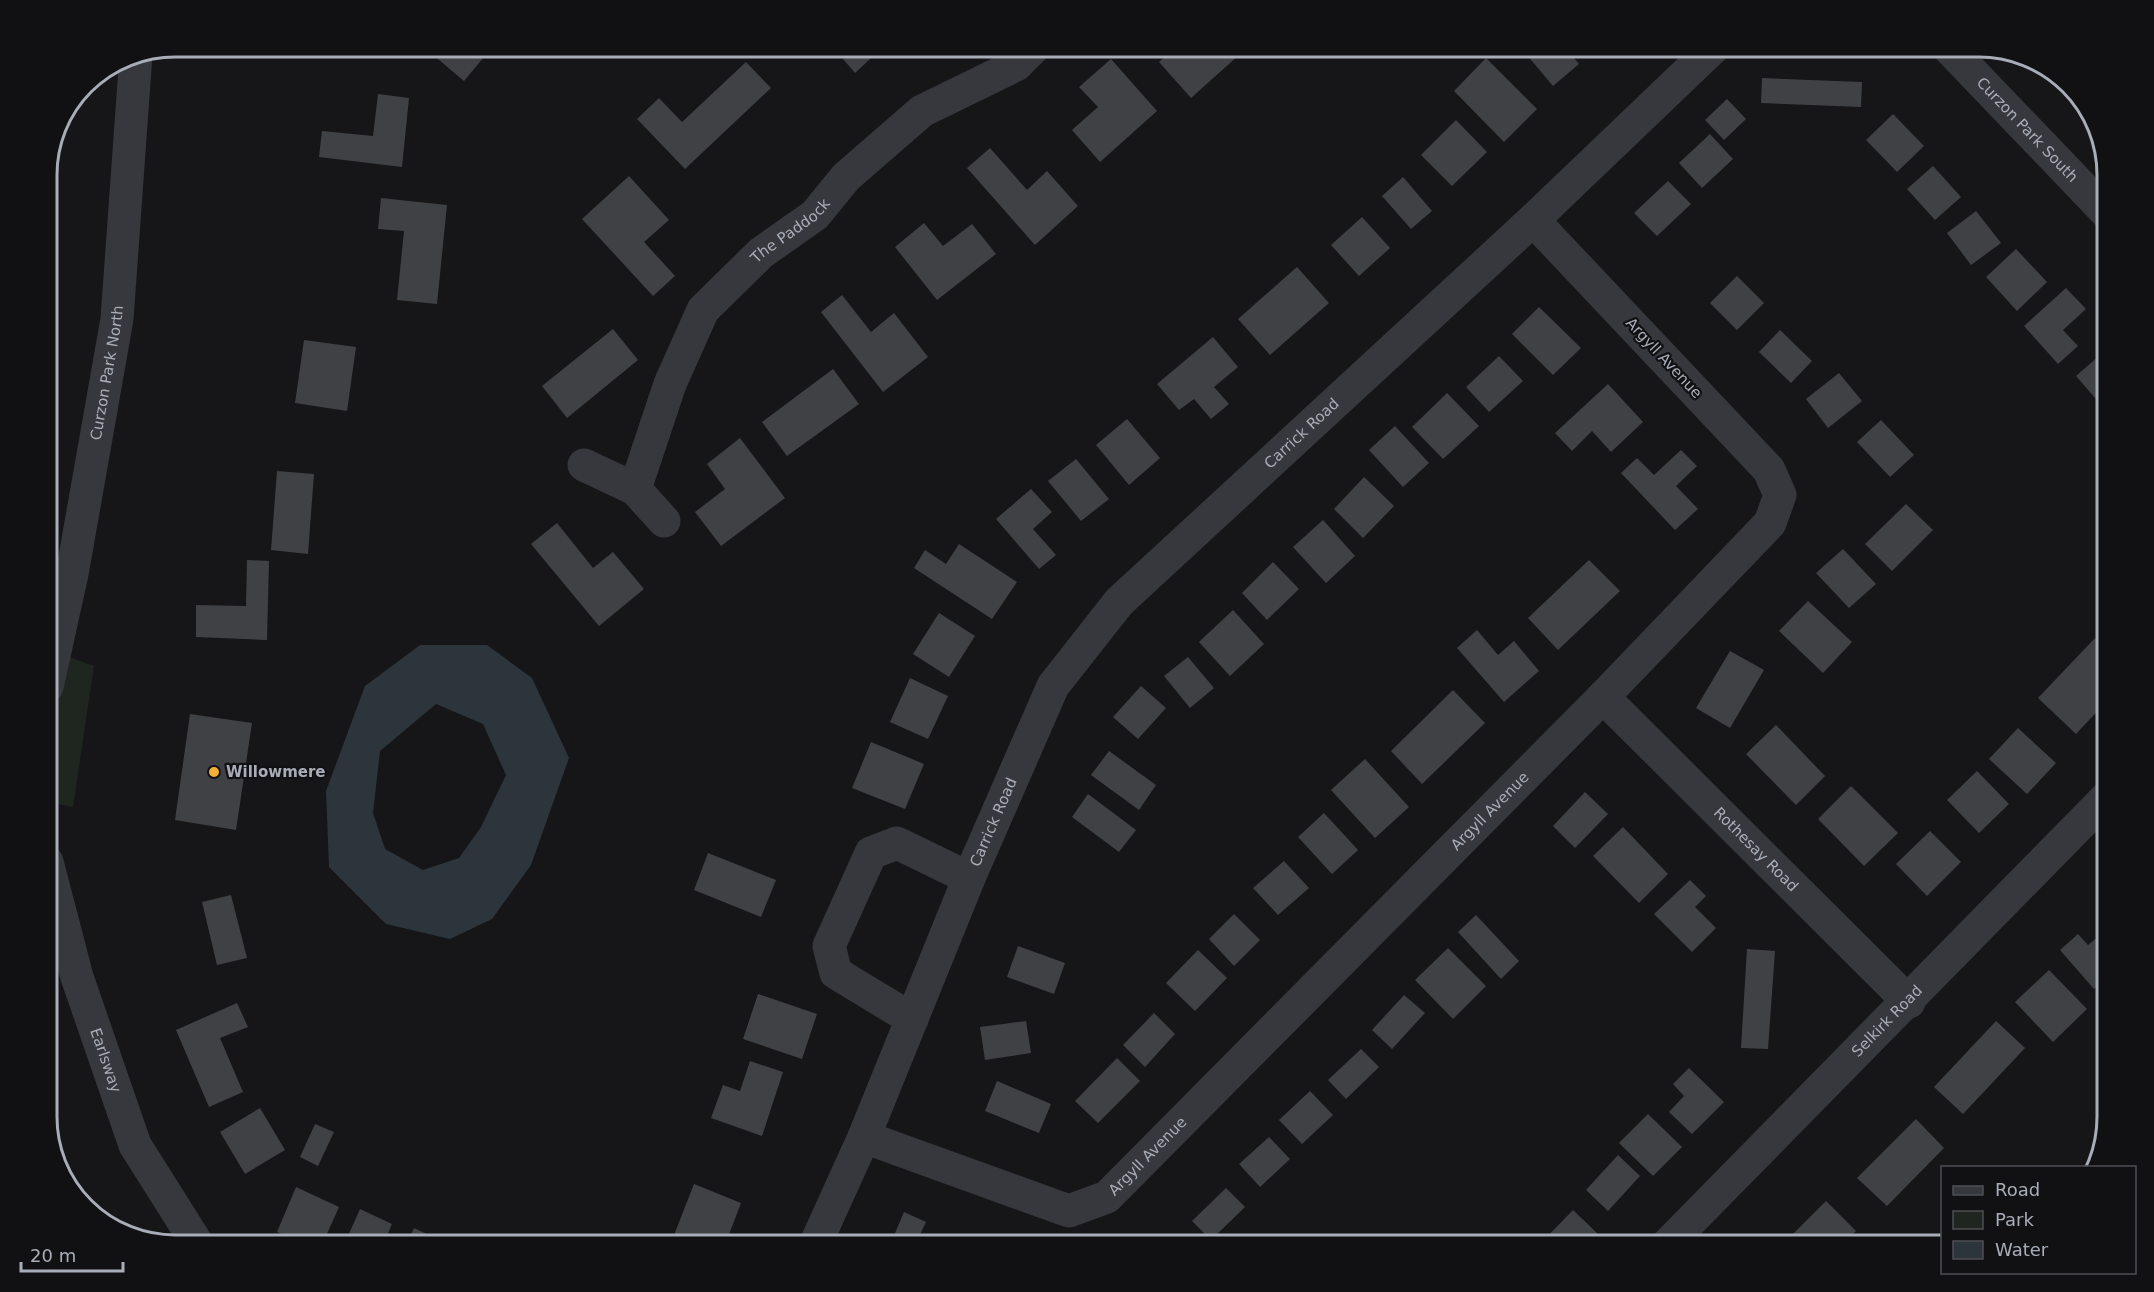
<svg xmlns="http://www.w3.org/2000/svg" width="2154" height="1292" font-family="'DejaVu Sans',sans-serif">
<rect width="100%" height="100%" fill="#161618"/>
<!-- green -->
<path fill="#1e261f" d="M 69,657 L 94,666 L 73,807 L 47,802 L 47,725 L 62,661 Z"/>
<!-- water -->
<path fill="#2c353c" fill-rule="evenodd" d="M 420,645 L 487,645 L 532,678 L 569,758 L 531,865 L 492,919 L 450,939 L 386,924 L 329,867 L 326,791 L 365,686 ZM 436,704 L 483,724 L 506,775 L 481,827 L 459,858 L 423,870 L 385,849 L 373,813 L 380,751 Z"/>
<!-- building -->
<g fill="#404145">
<path d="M 254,46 L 278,46 L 268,58 Z"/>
<path d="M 439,46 L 493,46 L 464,81 L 432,54 Z"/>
<path d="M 832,46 L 884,46 L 855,73 Z"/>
<path d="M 1177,46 L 1249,46 L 1191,98 L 1159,62 Z"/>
<path d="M 1535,46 L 1564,46 L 1579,64 L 1553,86 L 1526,54 Z"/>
<path d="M 1486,58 L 1537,109 L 1504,142 L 1454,91 Z"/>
<path d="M 1111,59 L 1157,111 L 1100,162 L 1072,130 L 1098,107 L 1079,87 Z"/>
<path d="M 746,62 L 771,88 L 685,169 L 637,119 L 659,98 L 682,122 Z"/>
<path d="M 1762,78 L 1862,82 L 1861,107 L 1761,103 Z"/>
<path d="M 378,94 L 409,98 L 402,167 L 319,157 L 322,131 L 373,136 Z"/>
<path d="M 1727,99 L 1746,119 L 1724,140 L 1705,120 Z"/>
<path d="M 1893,114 L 1924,146 L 1897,172 L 1866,140 Z"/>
<path d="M 1456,120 L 1487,152 L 1452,186 L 1421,155 Z"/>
<path d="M 1710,134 L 1733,159 L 1702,188 L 1679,163 Z"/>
<path d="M 990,148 L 1027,190 L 1047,171 L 1078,206 L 1035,245 L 967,168 Z"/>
<path d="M 1933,166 L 1961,197 L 1935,220 L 1907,189 Z"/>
<path d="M 629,176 L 669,220 L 644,242 L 675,276 L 653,296 L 582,219 Z"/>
<path d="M 1403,177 L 1432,211 L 1411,229 L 1382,196 Z"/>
<path d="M 1668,181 L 1691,204 L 1657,236 L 1634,213 Z"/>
<path d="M 381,198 L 447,205 L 437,304 L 397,300 L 404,231 L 378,229 Z"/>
<path d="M 1976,211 L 2001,243 L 1971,265 L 1947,233 Z"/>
<path d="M 1362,217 L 1390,248 L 1359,276 L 1331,245 Z"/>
<path d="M 924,223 L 943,246 L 972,224 L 996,254 L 937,300 L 895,247 Z"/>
<path d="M 2016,249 L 2047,282 L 2017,311 L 1986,277 Z"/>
<path d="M 1297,267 L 1329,303 L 1270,355 L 1238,319 Z"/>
<path d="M 1737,276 L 1764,303 L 1737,330 L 1710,303 Z"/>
<path d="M 2066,288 L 2086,309 L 2063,330 L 2078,346 L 2058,364 L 2024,326 Z"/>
<path d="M 842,295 L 871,332 L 894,313 L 928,357 L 883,392 L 821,312 Z"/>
<path d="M 1539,307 L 1581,348 L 1553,375 L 1512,334 Z"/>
<path d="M 613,329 L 638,360 L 567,418 L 542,386 Z"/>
<path d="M 1780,330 L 1812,361 L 1791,383 L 1759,352 Z"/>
<path d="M 1213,337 L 1238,367 L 1214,387 L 1229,404 L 1211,419 L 1194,399 L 1179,410 L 1157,384 Z"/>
<path d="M 304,340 L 356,347 L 347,411 L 295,403 Z"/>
<path d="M 2107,349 L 2107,390 L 2096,399 L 2076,376 Z"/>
<path d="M 1499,356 L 1523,381 L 1489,412 L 1466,387 Z"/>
<path d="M 833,369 L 859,404 L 787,456 L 762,422 Z"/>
<path d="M 1839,373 L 1862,401 L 1828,428 L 1806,399 Z"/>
<path d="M 1608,384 L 1643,422 L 1611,452 L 1592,431 L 1572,451 L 1555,433 Z"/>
<path d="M 1447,393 L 1479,426 L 1443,459 L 1412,427 Z"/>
<path d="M 1127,419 L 1160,458 L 1129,485 L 1096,445 Z"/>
<path d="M 1881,420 L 1914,455 L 1890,477 L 1857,442 Z"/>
<path d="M 1395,426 L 1429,463 L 1403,487 L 1369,450 Z"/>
<path d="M 740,438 L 785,498 L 721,546 L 695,512 L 725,489 L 707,464 Z"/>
<path d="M 1681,450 L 1697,466 L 1676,486 L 1698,509 L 1675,530 L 1621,473 L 1637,458 L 1654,475 Z"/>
<path d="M 1076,459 L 1109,499 L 1081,521 L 1048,481 Z"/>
<path d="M 277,471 L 314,474 L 308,554 L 271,550 Z"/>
<path d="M 1364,477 L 1394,506 L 1363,538 L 1334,509 Z"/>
<path d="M 1031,489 L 1052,512 L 1033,529 L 1056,555 L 1039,569 L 996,519 Z"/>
<path d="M 1906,504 L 1933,530 L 1892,571 L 1865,544 Z"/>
<path d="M 1323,520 L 1355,556 L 1326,583 L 1293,547 Z"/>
<path d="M 557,523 L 593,568 L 613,552 L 644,589 L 599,626 L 531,544 Z"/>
<path d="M 959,544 L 1017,582 L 992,619 L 914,568 L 925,550 L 946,564 Z"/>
<path d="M 1843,549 L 1876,584 L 1849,608 L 1816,573 Z"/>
<path d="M 247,560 L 269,561 L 267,640 L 196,637 L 196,605 L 246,606 Z"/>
<path d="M 1589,560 L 1620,591 L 1558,650 L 1528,618 Z"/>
<path d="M 1273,562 L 1299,589 L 1267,620 L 1242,593 Z"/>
<path d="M 1808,601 L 1852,642 L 1823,673 L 1779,631 Z"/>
<path d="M 1233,610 L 1264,644 L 1230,676 L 1199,642 Z"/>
<path d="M 939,613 L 975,636 L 949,677 L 913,654 Z"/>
<path d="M 1477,630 L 1498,655 L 1514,641 L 1539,671 L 1504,702 L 1457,648 Z"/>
<path d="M 2095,638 L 2107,650 L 2107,701 L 2076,734 L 2038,698 Z"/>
<path d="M 1730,651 L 1764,670 L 1730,728 L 1696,708 Z"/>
<path d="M 1188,657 L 1214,688 L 1190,708 L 1164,676 Z"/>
<path d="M 910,678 L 948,696 L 928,739 L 890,722 Z"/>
<path d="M 1141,686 L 1166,708 L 1138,739 L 1113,717 Z"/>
<path d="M 1453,690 L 1485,723 L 1422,784 L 1391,751 Z"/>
<path d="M 190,714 L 252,723 L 236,830 L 175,820 Z"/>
<path d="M 1776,725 L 1825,776 L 1796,805 L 1746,754 Z"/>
<path d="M 2018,728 L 2056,763 L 2027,794 L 1989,759 Z"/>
<path d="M 871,742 L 924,764 L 905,809 L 852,788 Z"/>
<path d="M 1109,751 L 1156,785 L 1139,810 L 1091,775 Z"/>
<path d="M 1365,759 L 1409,807 L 1375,838 L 1331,790 Z"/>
<path d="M 1977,771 L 2009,804 L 1979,833 L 1947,800 Z"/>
<path d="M 1851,786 L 1898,833 L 1864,866 L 1818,819 Z"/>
<path d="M 1585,792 L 1608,814 L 1575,848 L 1553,826 Z"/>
<path d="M 1088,794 L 1136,830 L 1119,852 L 1072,817 Z"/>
<path d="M 1324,813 L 1358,850 L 1332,874 L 1298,837 Z"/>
<path d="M 1623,827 L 1668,874 L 1639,903 L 1593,856 Z"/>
<path d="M 1930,831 L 1961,862 L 1927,896 L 1896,864 Z"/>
<path d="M 708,853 L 776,880 L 761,917 L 694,890 Z"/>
<path d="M 1284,861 L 1309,888 L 1278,915 L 1253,888 Z"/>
<path d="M 1690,880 L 1706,896 L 1695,907 L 1716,928 L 1692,952 L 1654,914 Z"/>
<path d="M 231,895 L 247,958 L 217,965 L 202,902 Z"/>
<path d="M 1234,914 L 1260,940 L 1234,966 L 1209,939 Z"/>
<path d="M 1476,915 L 1519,961 L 1501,979 L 1458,932 Z"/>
<path d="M 2105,931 L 2107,934 L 2107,977 L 2094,989 L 2060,950 L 2078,934 L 2088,945 Z"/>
<path d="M 1018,946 L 1065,963 L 1054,994 L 1007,977 Z"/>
<path d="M 1448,948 L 1486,986 L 1453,1019 L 1415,980 Z"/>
<path d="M 1747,949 L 1775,951 L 1768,1049 L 1741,1048 Z"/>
<path d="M 1198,950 L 1227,978 L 1195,1011 L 1166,983 Z"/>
<path d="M 2049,970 L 2087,1009 L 2053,1042 L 2015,1002 Z"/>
<path d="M 758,994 L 817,1014 L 802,1059 L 743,1039 Z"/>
<path d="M 1404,995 L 1425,1013 L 1392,1049 L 1372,1030 Z"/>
<path d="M 237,1003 L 248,1027 L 220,1038 L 243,1092 L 209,1107 L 176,1030 Z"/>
<path d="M 1154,1013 L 1175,1034 L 1145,1067 L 1123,1045 Z"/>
<path d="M 1026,1021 L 1031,1053 L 985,1060 L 980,1027 Z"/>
<path d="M 1996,1021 L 2025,1048 L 1963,1114 L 1934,1087 Z"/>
<path d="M 1361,1049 L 1379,1067 L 1346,1099 L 1328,1080 Z"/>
<path d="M 1117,1058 L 1140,1081 L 1098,1123 L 1075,1101 Z"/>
<path d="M 750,1061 L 783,1072 L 762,1136 L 711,1118 L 723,1085 L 740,1091 Z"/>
<path d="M 1689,1068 L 1724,1102 L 1692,1134 L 1669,1112 L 1684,1096 L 1673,1084 Z"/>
<path d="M 997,1081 L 1051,1104 L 1039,1133 L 985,1111 Z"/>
<path d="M 1310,1091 L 1333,1115 L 1302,1144 L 1279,1120 Z"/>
<path d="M 260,1108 L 285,1150 L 245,1174 L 220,1132 Z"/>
<path d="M 1648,1114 L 1682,1147 L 1653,1176 L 1619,1143 Z"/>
<path d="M 1916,1119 L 1944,1148 L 1887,1206 L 1857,1178 Z"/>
<path d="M 315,1124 L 334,1132 L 318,1166 L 300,1157 Z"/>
<path d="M 1269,1137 L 1290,1159 L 1260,1187 L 1239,1164 Z"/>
<path d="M 1618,1155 L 1640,1176 L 1608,1211 L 1586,1190 Z"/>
<path d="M 694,1184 L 741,1203 L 725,1245 L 703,1245 L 674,1235 Z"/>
<path d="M 296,1187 L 339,1207 L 322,1245 L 307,1245 L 277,1232 Z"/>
<path d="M 1226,1188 L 1245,1207 L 1211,1240 L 1192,1221 Z"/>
<path d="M 1826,1201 L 1856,1231 L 1842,1245 L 1782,1245 Z"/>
<path d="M 360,1209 L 392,1224 L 383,1245 L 344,1245 Z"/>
<path d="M 1573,1210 L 1598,1234 L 1586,1245 L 1542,1245 L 1540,1244 Z"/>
<path d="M 904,1212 L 926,1222 L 915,1245 L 890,1245 Z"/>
<path d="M 414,1228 L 446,1243 L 445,1245 L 406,1245 Z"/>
<path d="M 1176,1235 L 1187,1245 L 1167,1245 Z"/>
</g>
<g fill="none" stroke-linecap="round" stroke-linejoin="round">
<!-- minor -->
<g stroke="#37383d" stroke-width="33">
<path id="s1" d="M 1947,46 L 2107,213"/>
<path d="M 584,465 L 635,489 L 664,521"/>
<path id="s2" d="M 635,489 L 670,384 L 703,310 L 761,253 L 815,215 L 846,177 L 922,111 L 1016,65 L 1035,46"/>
<path id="s3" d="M 47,687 L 72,574 L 117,319 L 136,54"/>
<path id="s4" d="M 1603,697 L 1909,1002"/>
<path id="s5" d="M 47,862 L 77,977 L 135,1145 L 198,1245"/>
<path d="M 912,1019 L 836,973 L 829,946 L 871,853 L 897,843 L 969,878"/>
<path id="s6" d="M 864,1137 L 1069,1211 L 1107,1197 L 1603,697 L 1770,523 L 1780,495 L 1769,470 L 1533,220"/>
<path id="s7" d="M 815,1245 L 864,1137 L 969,878 L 1053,686 L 1119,602 L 1533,220 L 1715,46"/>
<path id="s8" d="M 1667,1245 L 2107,797"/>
</g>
</g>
<!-- markers -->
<circle fill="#f2b134" stroke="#111113" stroke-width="2" cx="214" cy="772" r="6"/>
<g text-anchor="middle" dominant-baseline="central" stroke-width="4.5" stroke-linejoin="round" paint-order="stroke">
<!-- street labels -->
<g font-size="15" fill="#a8adb8" stroke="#111113">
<text stroke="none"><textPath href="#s1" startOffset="116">Curzon Park South</textPath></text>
<text stroke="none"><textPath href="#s2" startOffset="310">The Paddock</textPath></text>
<text transform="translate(1664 358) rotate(47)">Argyll Avenue</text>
<text stroke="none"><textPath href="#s3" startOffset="320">Curzon Park North</textPath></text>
<text stroke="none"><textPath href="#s7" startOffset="963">Carrick Road</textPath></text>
<text stroke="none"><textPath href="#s6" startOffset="802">Argyll Avenue</textPath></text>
<text stroke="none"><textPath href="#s7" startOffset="459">Carrick Road</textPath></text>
<text stroke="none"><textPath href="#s4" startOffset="216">Rothesay Road</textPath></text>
<text stroke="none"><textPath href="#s8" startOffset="314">Selkirk Road</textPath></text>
<text stroke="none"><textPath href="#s5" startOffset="207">Earlsway</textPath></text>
<text stroke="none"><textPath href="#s6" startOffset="316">Argyll Avenue</textPath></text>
</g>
<!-- poi labels -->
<g font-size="15" font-weight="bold" fill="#a8adb8" stroke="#111113" text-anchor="start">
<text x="226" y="772">Willowmere</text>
</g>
</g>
<!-- crop -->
<path d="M0 0H2154V1292H0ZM175 57H1979A118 118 0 0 1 2097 175V1117A118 118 0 0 1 1979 1235H175A118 118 0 0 1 57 1117V175A118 118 0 0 1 175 57Z" fill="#111113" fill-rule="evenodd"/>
<path fill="none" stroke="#a8adb8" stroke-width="3" d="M175 57H1979A118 118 0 0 1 2097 175V1117A118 118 0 0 1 1979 1235H175A118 118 0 0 1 57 1117V175A118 118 0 0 1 175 57Z"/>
<!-- legend -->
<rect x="1941" y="1166" width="195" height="108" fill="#111113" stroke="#4d4f55" stroke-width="1.5"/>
<rect x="1953" y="1186" width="30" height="9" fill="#37383d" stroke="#4d4f55" stroke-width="1.5"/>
<text x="1995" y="1196" font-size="18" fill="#a8adb8">Road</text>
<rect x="1953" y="1211" width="30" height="18" fill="#1e261f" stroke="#4d4f55" stroke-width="1.5"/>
<text x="1995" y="1226" font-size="18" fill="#a8adb8">Park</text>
<rect x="1953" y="1241" width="30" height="18" fill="#2c353c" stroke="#4d4f55" stroke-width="1.5"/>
<text x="1995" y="1256" font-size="18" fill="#a8adb8">Water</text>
<!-- scale -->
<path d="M21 1262v9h102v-9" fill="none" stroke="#a8adb8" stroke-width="3"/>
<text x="30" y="1262" font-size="18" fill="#a8adb8" stroke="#111113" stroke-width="4.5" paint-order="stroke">20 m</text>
</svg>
